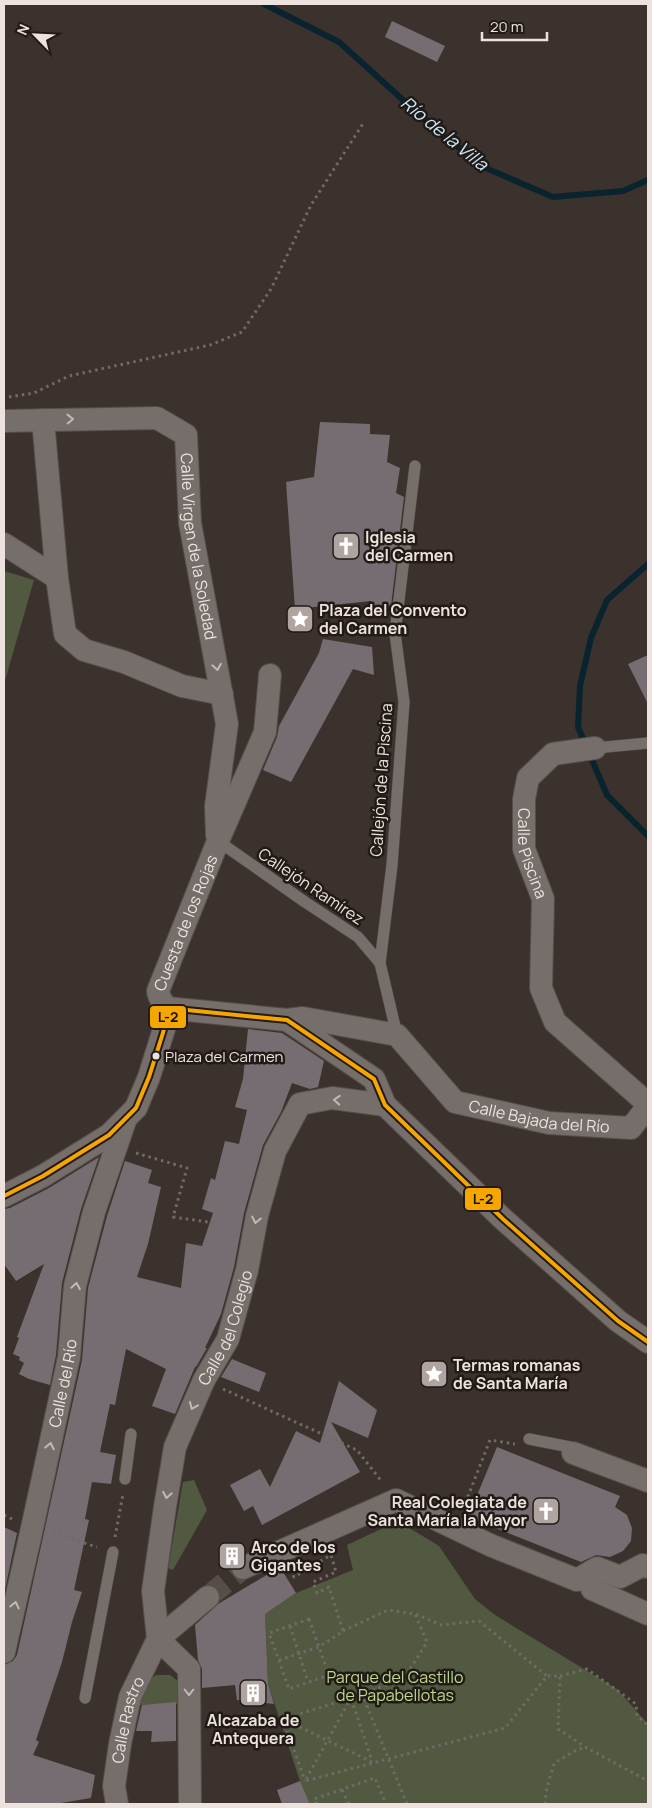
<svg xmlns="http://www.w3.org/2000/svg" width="652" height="1808" font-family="Manrope,sans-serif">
<rect width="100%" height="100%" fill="#3b322e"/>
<!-- green -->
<g fill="#515940">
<path d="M 4,571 L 34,580 L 4,684 Z"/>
<path d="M 194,1480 L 207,1510 L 173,1570 L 168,1568 L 183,1482 Z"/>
<path d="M 398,1521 L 439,1546 L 475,1599 L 495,1615 L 617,1689 L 648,1724 L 648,1804 L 310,1804 L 301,1784 L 268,1684 L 265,1614 L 296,1593 L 353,1570 L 347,1545 Z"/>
<path d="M 156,1675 L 170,1675 L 183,1685 L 183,1704 L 136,1705 L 144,1684 Z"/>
</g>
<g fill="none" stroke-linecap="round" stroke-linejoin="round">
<!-- stream -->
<g stroke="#09232f" stroke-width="6">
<path d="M 264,4 L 339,42 L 444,137 L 488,169 L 553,197 L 623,191 L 648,180"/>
<path d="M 648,564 L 607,600 L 591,638 L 580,686 L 578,727 L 607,795 L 648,836"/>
</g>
</g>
<!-- building -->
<g fill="#766d73">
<path d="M 392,21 L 445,46 L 437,62 L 385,37 Z"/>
<path d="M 320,422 L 370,424 L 370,434 L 390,435 L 387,462 L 400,468 L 396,493 L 404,497 L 391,606 L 370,605 L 371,601 L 295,609 L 286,482 L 314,477 Z"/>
<path d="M 323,639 L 372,647 L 374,675 L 353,669 L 291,782 L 263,770 L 277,737 L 279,726 L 319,653 Z"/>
<path d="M 648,655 L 648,704 L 628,664 Z"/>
<path d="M 248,1029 L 282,1033 L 324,1061 L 318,1087 L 310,1089 L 292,1083 L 281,1112 L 263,1145 L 244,1213 L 234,1267 L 221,1314 L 205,1348 L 207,1348 L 196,1367 L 195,1367 L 175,1414 L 152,1406 L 166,1369 L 126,1349 L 115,1405 L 110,1404 L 100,1452 L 116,1455 L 111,1484 L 92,1482 L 85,1519 L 89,1520 L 74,1590 L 82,1592 L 72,1622 L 62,1662 L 36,1740 L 39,1742 L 33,1755 L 95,1775 L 91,1798 L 55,1804 L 4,1804 L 4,1665 L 13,1661 L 17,1655 L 82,1360 L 88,1288 L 107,1216 L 125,1161 L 152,1170 L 148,1183 L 161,1187 L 148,1244 L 137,1277 L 181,1288 L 186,1243 L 202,1246 L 213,1213 L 202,1209 L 211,1178 L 215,1180 L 225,1141 L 239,1144 L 247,1110 L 235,1107 L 243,1079 Z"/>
<path d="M 99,1157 L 81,1209 L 62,1283 L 56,1355 L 50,1385 L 29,1379 L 19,1374 L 24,1363 L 19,1360 L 20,1357 L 13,1354 L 19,1338 L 17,1337 L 44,1264 L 16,1281 L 4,1264 L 4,1209 L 10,1208 L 49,1188 Z"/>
<path d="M 232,1359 L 266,1373 L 259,1392 L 221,1377 Z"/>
<path d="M 339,1381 L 377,1410 L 368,1438 L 331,1422 L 360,1472 L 262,1525 L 253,1506 L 244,1511 L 230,1485 L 260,1469 L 270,1487 L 296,1431 L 320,1443 Z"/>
<path d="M 497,1447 L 620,1496 L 615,1507 L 627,1515 L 632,1528 L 631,1541 L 623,1551 L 610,1557 L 596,1555 L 581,1562 L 468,1517 Z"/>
<path d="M 4,1527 L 17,1533 L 4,1594 Z"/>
<path d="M 280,1567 L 296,1593 L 265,1614 L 268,1684 L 274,1704 L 237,1700 L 235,1685 L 202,1688 L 202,1669 L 198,1660 L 195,1625 L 218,1604 Z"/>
<path d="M 176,1702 L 176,1741 L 151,1742 L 152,1731 L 136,1731 L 142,1705 Z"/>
<path d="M 300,1781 L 310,1804 L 282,1804 L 277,1790 Z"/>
</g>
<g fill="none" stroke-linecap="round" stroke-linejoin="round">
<!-- street-tunnel -->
<path stroke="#564c48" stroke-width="22" stroke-dasharray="22 11" stroke-linecap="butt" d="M 208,1597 L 243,1568"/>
<!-- lane casing -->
<g stroke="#564f4a" stroke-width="12">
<g id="lane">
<path d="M 595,748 L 648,743"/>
<path d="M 218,841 L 305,902 L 358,937 L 380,963"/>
<path d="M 397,1035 L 380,963 L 392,865 L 404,702 L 395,633 L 415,466"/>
<path d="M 529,1439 L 570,1447 L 573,1453"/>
<path d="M 125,1479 L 131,1434"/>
<path d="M 85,1698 L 113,1552"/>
</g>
</g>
<!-- street casing -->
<g stroke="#564f4a" stroke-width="24">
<g id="street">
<path d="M 43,420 L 57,578 L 65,634 L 84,650 L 124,662 L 182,686 L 222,694"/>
<path id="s1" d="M 4,421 L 157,418 L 186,435 L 190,523 L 227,724 L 216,806 L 217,835"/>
<path d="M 4,544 L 57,578"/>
<path id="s2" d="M 595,748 L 553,754 L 528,778 L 524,799 L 524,849 L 543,899 L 541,988 L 555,1022 L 648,1104"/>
<path d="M 167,1008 L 287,1020 L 374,1079 L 385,1105 L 503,1219 L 618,1321 L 648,1342"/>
<path id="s3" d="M 287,1020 L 303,1018 L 397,1035 L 455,1102 L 549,1123 L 631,1128 L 648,1106"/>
<path id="s4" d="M 4,1196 L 43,1176 L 109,1135 L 136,1108 L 149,1077 L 168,1016 C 167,1005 159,1001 158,991 L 218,841 L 265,732 L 270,675"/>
<path d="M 573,1453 L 648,1481"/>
<path d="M 243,1568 L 396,1500 L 490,1545 L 577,1580 L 597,1568 L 620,1577 L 643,1565 L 648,1567"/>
<path d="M 592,1589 L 648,1614"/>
<path id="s5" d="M 158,1639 L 153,1591 L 165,1507 L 175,1447 L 204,1380 L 228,1339 L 247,1270 L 257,1216 L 275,1151 L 300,1104 L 332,1098 L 385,1105"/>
<path d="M 158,1639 L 189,1669 L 190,1804"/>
<path id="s6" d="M 4,1652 L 33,1524 L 69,1357 L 75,1286 L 94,1212 L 125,1121"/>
<path id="s7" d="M 117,1804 L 114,1786 L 120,1744 L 130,1697 L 158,1639 L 208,1597"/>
</g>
</g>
<!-- path -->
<g stroke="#716a67" stroke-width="3" stroke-dasharray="2.5 4" stroke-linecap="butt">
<path d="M 9,397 L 34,393 L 69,376 L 210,345 L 242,332 L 271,289 L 311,205 L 364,122"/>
<path d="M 136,1153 L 187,1168 L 173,1217 L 215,1223"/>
<path d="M 223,1389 L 357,1450 L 382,1482"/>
<path d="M 463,1509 L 490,1440 L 515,1444"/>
<path d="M 4,1515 L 12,1519"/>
<path d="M 53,1533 L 97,1547"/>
<path d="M 115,1537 L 123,1494"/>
<path d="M 309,1619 L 329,1675 L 289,1689 L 269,1633 Z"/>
<path d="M 290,1626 L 308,1682"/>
<path d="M 343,1631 L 388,1610 L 415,1614 L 441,1625 L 479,1621 L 547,1676"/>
<path d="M 279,1660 L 319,1647 L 343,1631 L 329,1587 L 317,1593 L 313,1582 L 336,1572 L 331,1555 L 294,1577 L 290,1570"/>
<path d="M 560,1676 L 587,1669 L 636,1704 L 637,1716 L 648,1725"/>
<path d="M 362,1694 L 351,1698 L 372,1761"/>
<path d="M 283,1719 L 305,1781"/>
<path d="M 372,1762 L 283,1719 L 351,1698 L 305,1781 L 505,1728 L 547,1676 L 560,1676 L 558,1729 L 587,1748 L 648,1781"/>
<path d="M 342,1790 L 349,1804"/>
<path d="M 316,1804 L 314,1799 L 375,1778 L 386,1804"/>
<path d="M 407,1804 L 362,1694 L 404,1679 L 427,1642 L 415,1614"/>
<path d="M 545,1804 L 546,1792 L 554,1763 L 578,1749 L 587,1748"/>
</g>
<!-- lane -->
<use href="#lane" stroke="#756e6a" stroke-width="11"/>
<!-- street -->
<use href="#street" stroke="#756e6a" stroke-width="22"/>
<!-- bus-1 casing -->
<g stroke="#221a16" stroke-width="8">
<path id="bus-1" d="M 4,1196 L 43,1176 L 109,1135 L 136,1108 L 149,1077 L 162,1036 L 168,1016 L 167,1008 L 287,1020 L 374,1079 L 385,1105 L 503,1219 L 618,1321 L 648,1342"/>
</g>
<!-- bus-1 -->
<use href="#bus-1" stroke="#f7a600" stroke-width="4"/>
</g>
<!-- one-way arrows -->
<defs><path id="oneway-chevron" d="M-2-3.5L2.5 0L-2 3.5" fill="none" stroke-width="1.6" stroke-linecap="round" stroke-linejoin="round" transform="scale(1.25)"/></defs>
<g stroke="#c3b9b5">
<use href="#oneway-chevron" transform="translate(70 419) rotate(-1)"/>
<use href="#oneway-chevron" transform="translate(217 667) rotate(80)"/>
<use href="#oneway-chevron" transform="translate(337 1100) rotate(-176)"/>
<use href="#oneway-chevron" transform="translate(256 1220) rotate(102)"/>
<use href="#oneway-chevron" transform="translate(76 1286) rotate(-80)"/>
<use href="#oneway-chevron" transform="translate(193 1406) rotate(113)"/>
<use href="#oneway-chevron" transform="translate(50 1446) rotate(-78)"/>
<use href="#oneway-chevron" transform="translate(167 1495) rotate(100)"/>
<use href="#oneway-chevron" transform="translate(15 1605) rotate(-77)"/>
<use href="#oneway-chevron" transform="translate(189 1692) rotate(90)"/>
</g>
<!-- icons -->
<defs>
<g id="church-square" transform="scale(1.4375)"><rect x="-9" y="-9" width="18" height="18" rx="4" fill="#afa4a0" stroke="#221a16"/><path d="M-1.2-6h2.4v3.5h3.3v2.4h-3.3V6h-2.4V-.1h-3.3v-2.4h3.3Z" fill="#fff"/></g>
<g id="sight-square" transform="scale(1.4375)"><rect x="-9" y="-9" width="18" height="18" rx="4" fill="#afa4a0" stroke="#221a16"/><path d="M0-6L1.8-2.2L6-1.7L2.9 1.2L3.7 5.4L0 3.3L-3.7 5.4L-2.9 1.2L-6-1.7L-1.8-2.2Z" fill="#fff"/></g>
<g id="building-square" transform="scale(1.4375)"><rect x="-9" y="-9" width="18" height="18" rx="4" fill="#afa4a0" stroke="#221a16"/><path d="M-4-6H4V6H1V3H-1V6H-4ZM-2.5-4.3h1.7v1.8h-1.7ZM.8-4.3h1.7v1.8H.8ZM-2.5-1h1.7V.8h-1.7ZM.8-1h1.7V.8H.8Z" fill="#fff"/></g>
</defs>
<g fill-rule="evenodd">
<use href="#church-square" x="346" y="546"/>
<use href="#sight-square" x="300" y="619"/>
<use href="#sight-square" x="434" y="1374"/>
<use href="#church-square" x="546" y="1511"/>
<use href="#building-square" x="232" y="1556"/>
<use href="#building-square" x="253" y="1693"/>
</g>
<!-- markers -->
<circle fill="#ede2dd" stroke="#221a16" stroke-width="2" cx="156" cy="1056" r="4.5"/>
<g text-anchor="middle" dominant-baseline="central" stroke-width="5" stroke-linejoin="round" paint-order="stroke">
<!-- bus labels -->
<g font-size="15" fill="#ede2dd" stroke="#221a16" text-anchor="start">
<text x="165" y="1056">Plaza del Carmen</text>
</g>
<!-- poi labels -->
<g font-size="16" font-weight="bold" fill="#ede2dd" stroke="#221a16" text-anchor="start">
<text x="365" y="537">Iglesia<tspan x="365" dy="18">del Carmen</tspan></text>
<text x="319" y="610">Plaza del Convento<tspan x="319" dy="18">del Carmen</tspan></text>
<text x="453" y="1365">Termas romanas<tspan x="453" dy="18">de Santa María</tspan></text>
<text x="527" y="1502" text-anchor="end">Real Colegiata de<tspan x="527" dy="18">Santa María la Mayor</tspan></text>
<text x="251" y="1547">Arco de los<tspan x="251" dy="18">Gigantes</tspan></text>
<text x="253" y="1720" text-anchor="middle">Alcazaba de<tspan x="253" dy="18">Antequera</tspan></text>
</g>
<!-- street labels -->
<g font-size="16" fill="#ede2dd" stroke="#221a16">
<text stroke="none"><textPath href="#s1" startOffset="299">Calle Virgen de la Soledad</textPath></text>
<text transform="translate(381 780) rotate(-86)">Callejón de la Piscina</text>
<text stroke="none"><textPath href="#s2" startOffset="154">Calle Piscina</textPath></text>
<text transform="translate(311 886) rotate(34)">Callejón Ramírez</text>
<text stroke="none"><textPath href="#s4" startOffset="358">Cuesta de los Rojas</textPath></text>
<text stroke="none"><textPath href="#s3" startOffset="286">Calle Bajada del Río</textPath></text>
<text stroke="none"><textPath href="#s5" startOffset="324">Calle del Colegio</textPath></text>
<text stroke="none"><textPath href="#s6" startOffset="275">Calle del Río</textPath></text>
<text stroke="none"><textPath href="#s7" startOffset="86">Calle Rastro</textPath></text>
</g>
<!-- park labels -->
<g font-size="16" fill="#bdd98e" stroke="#221a16">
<text x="395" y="1677">Parque del Castillo<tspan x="395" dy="18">de Papabellotas</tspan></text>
</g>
<!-- water labels -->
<g font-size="18" font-style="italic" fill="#cae9fc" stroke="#221a16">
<text transform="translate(445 133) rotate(39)">Río de la Villa</text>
</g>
</g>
<g stroke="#221a16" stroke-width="2">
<rect x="149" y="1005" width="38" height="24" rx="5" fill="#f7a600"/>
<rect x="464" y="1187" width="38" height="24" rx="5" fill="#f7a600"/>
</g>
<g font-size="14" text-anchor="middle" font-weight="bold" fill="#111">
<text x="168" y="1022">L-2</text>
<text x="483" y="1204">L-2</text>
</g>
<!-- border -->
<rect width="652" height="1808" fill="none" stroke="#ede2dd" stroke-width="10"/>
<!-- north arrow -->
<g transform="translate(35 35) rotate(294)" stroke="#221a16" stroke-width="4" paint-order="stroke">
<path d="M0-4L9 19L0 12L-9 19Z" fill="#ede2dd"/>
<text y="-8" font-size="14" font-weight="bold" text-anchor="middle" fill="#ede2dd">N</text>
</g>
<!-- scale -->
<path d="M482 32v8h65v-8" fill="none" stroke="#ede2dd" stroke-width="2.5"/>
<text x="490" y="32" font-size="15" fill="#ede2dd" stroke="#221a16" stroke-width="4" paint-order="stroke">20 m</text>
</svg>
